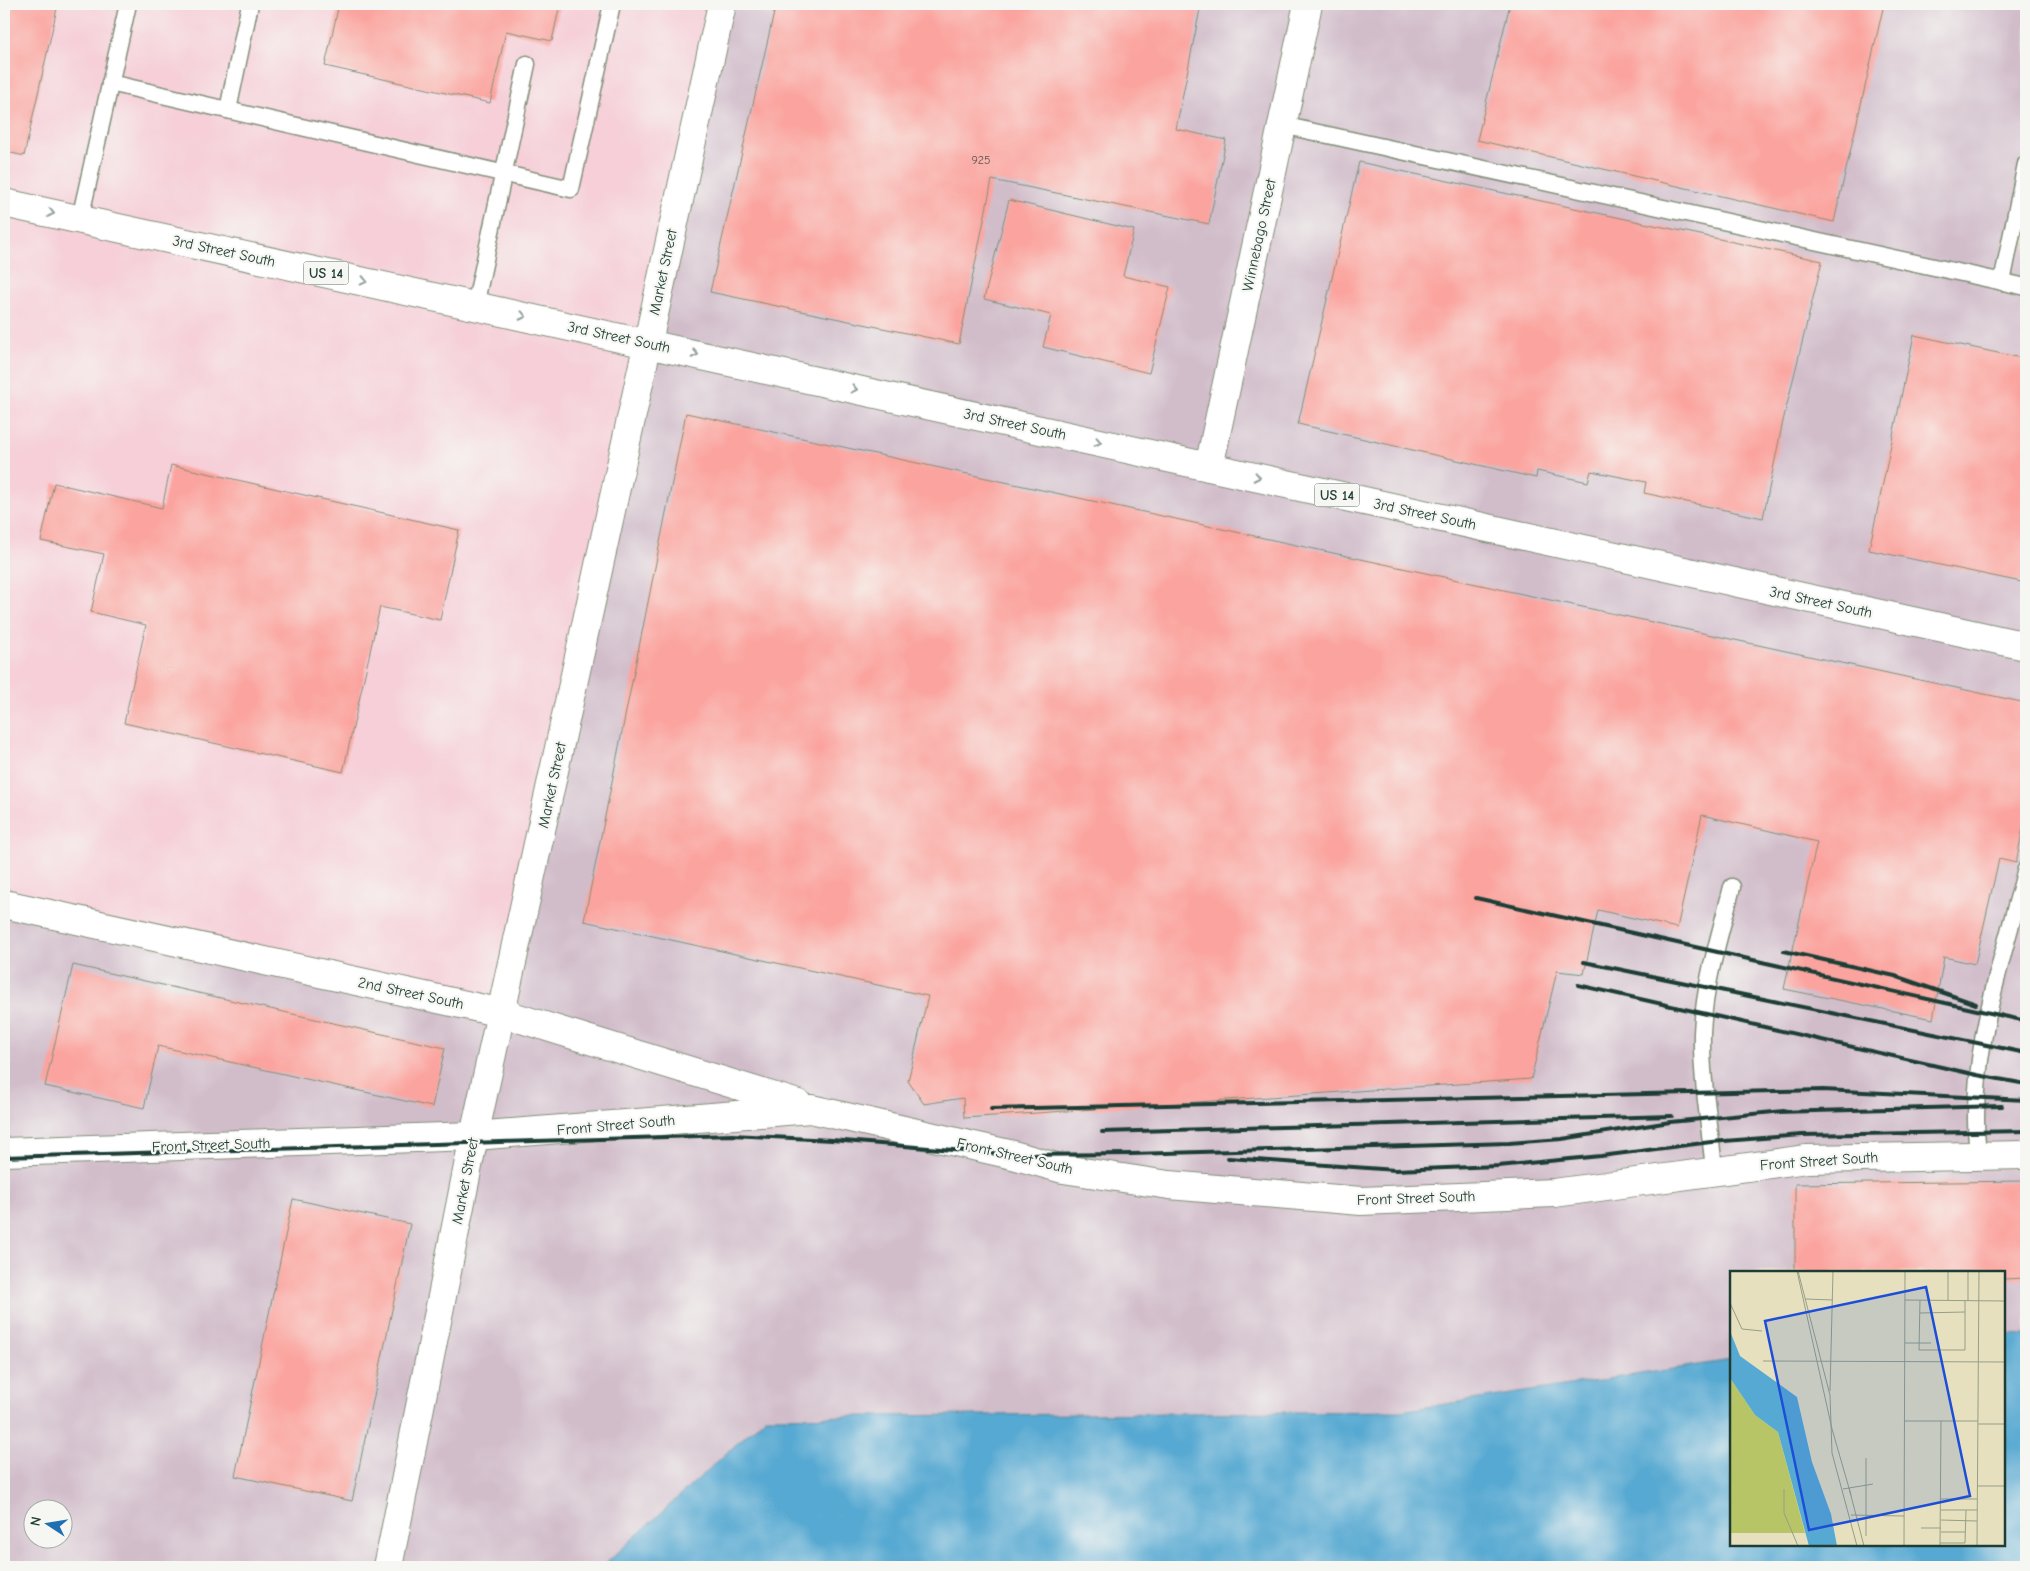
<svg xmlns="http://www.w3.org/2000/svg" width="2030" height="1571" font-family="'Comic Neue',sans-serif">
<rect width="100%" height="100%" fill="#f6f6f2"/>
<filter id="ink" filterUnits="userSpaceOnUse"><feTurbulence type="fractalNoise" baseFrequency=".02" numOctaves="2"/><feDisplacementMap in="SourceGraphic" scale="10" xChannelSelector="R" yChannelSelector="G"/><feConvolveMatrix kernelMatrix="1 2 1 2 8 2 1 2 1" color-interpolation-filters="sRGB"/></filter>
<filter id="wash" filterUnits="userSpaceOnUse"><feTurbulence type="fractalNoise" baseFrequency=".0096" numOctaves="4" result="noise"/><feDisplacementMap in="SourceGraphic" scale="20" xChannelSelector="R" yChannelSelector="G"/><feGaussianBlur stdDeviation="1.12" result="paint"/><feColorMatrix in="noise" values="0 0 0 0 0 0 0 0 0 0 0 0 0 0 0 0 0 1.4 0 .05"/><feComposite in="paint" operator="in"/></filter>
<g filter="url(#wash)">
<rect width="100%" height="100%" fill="#e6e0be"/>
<!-- built -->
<path fill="#f6cfd8" d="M 4,4 L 722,4 L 502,1013 L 4,904 Z"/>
<!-- industrial -->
<path fill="#d1bdca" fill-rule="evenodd" d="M 722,4 L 2026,4 L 2026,1335 L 2004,1334 L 2004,1272 L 1731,1272 L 1731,1360 L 1401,1411 L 766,1417 L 602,1567 L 4,1567 L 4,904 L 502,1013 ZM 32,1508 L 62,1508 L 62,1538 L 32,1538 Z"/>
<!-- water -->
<path fill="#56a9d2" stroke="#3a7383" d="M 2004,1334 L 2026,1335 L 2026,1567 L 602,1567 L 766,1417 L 1401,1411 L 1731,1360 L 1731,1545 L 2004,1545 Z"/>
<g id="blocks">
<!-- building -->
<g fill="#fba49f">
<path d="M 4,4 L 58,4 L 24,156 L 4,151 Z"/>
<path d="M 339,4 L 560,4 L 552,41 L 506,31 L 490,103 L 325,66 Z"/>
<path d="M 776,4 L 1201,4 L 1176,129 L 1226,140 L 1209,224 L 992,180 L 959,344 L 710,292 Z"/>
<path d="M 1510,4 L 1884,4 L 1834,222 L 1477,140 Z"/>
<path d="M 1359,162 L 1822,261 L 1783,421 L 1763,518 L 1644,493 L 1646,482 L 1591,471 L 1588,482 L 1537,471 L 1536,478 L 1298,424 Z"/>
<path d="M 1009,200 L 1134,230 L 1123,276 L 1170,287 L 1149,373 L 1043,347 L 1051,315 L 984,299 Z"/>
<path d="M 1914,335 L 2026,359 L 2026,583 L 1869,550 Z"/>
<path d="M 686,413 L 2026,703 L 2026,813 L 2016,863 L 1999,859 L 1975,964 L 1944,957 L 1933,1019 L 1784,989 L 1817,842 L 1702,815 L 1677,928 L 1598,910 L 1584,974 L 1557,971 L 1531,1079 L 964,1118 L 963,1098 L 924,1104 L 908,1081 L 928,996 L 584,921 Z"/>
<path d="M 171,465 L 459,530 L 440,620 L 380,607 L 343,772 L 124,723 L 146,625 L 91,612 L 104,554 L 41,541 L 54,483 L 162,508 Z"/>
<path d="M 73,965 L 445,1048 L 432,1107 L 158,1046 L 144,1108 L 45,1086 Z"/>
<path d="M 2026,1181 L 2026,1278 L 2004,1279 L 2004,1272 L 1795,1272 L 1795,1184 Z"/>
<path d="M 293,1199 L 410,1224 L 352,1501 L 235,1476 Z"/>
</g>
</g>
</g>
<g filter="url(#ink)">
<use href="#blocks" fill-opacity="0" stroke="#828e79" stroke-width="1"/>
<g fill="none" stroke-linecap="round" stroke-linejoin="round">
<!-- service casing -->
<g stroke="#828e79" stroke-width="19">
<g id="service">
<path d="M 110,83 L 571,189 L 612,4"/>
<path d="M 228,110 L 250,4"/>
<path d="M 1282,125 L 2026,287"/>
<path d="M 80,219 L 128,4"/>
<path d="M 2002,282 L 2026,164"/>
<path d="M 475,306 L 527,64"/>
<path d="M 1978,1155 C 1967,1057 2002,962 2026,869"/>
<path d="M 1714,1170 C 1710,1125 1701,1079 1702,1033 C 1704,984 1720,935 1732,887"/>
</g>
</g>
<!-- minor casing -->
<g stroke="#828e79" stroke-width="30">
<g id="minor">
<path d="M 1209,467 L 1308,4"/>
<path d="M 4,904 L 502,1013 L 798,1104"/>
<path d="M 4,1152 L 474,1136 L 811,1109 L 1013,1155 L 1063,1169 L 1169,1185 L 1361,1201 L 1554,1193 L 1807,1159 L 2026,1155"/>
<path d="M 388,1567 L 474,1136 L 722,4"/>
</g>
</g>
<!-- trunk casing -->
<g stroke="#828e79" stroke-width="30">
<path id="trunk" d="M 4,203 L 2026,646"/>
</g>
<!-- service -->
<use href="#service" stroke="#fff" stroke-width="16"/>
<!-- minor -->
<use href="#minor" stroke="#fff" stroke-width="28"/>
<!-- trunk -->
<use href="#trunk" stroke="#fff" stroke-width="28"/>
<!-- rail -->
<g stroke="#1f3d34" stroke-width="4">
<path d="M 1476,898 L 2026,1021"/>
<path d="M 1784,951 L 1895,976 L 1976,1004"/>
<path d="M 1584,962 L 2026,1053"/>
<path d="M 1578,985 L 1977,1075 L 2026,1084"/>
<path d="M 991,1109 L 1823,1090 L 2026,1100"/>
<path d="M 1777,1112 L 2002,1106"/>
<path d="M 1102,1132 L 1672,1116"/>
<path d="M 4,1157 L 732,1135 L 832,1140 L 1013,1155 L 1132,1154 L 1509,1143 L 1562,1139 L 1670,1122 L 1784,1111"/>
<path d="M 1228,1158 L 1395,1170 L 1498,1166 L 1601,1156 L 1711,1142 L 1802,1135 L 2026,1131"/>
</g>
</g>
<!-- one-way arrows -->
<defs><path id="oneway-chevron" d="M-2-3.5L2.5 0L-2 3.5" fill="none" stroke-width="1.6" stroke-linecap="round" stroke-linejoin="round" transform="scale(1.25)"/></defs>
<g stroke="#8f9e9a">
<use href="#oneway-chevron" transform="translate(51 213) rotate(12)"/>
<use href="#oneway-chevron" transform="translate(364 281) rotate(13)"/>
<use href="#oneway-chevron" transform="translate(523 316) rotate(12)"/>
<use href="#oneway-chevron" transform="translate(695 354) rotate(12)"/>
<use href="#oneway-chevron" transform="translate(854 389) rotate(12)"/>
<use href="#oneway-chevron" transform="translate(1098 442) rotate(12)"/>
<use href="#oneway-chevron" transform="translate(1257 477) rotate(12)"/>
</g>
</g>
<g text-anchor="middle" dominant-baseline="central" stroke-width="4.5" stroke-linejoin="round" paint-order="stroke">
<!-- number labels -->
<g font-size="12" fill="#56574f">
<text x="981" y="160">925</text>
</g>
<!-- shield labels -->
<g fill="#f6f6f2" stroke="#60746d" stroke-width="1">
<rect x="303.5" y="261.5" width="45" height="23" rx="4"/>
<rect x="1314.5" y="483.5" width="45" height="23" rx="4"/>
</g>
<g font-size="14" font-weight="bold" fill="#1f3d34">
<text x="326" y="273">US 14</text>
<text x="1337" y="495">US 14</text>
</g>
<!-- street labels -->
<g font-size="15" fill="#1f3d34" stroke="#f6f6f2">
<text transform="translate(1259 235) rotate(-78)">Winnebago Street</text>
<text transform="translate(224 251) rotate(12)">3rd Street South</text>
<text transform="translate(663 272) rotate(-78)">Market Street</text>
<text transform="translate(619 337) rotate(12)">3rd Street South</text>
<text transform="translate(1015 424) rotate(12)">3rd Street South</text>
<text transform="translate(1425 514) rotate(12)">3rd Street South</text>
<text transform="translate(1821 602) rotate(12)">3rd Street South</text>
<text transform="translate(552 785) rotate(-78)">Market Street</text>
<text transform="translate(411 993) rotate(12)">2nd Street South</text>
<text transform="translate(616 1125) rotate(-5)">Front Street South</text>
<text transform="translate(211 1145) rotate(-2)">Front Street South</text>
<text transform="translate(1015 1156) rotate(13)">Front Street South</text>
<text transform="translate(1819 1161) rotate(-4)">Front Street South</text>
<text transform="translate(465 1181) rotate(-79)">Market Street</text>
<text transform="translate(1416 1198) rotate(-2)">Front Street South</text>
</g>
</g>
<!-- overview -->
<g transform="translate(1730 1271)">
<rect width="275" height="275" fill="#e6e0be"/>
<path d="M 0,107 L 25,144 L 48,161 L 75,262 L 0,262 Z" fill="#b7c567"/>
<path d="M 0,60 L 10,85 L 67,126 L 82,191 L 101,243 L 107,275 L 79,275 L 48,161 L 25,144 L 0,107 Z" fill="#56a9d2"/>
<path fill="none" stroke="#969f87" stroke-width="1" d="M 67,0 L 102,158 L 121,224M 68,0 L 100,124 L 102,182 L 127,275M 218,0 L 218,29M 75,28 L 103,29M 175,29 L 275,30M 190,29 L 189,79 L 235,79 L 235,29M 238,30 L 238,0M 0,32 L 12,58 L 32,60M 190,42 L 235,41M 175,72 L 201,72M 33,90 L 275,91M 100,120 L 103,0M 174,150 L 248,150M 248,153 L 275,153M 247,215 L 275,215M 119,217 L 134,275M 54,218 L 54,242 L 68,275M 113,218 L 143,213M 211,228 L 247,228M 211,239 L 247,239M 121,244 L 174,245M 211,249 L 247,250M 191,257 L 211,257M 211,261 L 235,261M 136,265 L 136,187M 210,272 L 235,272 L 236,239M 174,275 L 175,0M 210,275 L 211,150M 247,275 L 249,0"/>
<path fill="#1d4ed8" fill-opacity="0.15" stroke="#1d4ed8" stroke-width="2.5" d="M 196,16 L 240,225 L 79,259 L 35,50 Z"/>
<rect width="275" height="275" fill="none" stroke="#1f3d34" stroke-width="2.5"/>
</g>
<!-- margin -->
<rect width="2030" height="1571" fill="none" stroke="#f6f6f2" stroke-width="20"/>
<!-- north arrow -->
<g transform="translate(48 1524) rotate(282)"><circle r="24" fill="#f6f6f2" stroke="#a0aca6"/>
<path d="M0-4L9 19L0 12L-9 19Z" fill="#1f6fb2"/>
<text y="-8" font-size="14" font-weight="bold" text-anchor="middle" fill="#1f3d34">N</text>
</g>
</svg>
